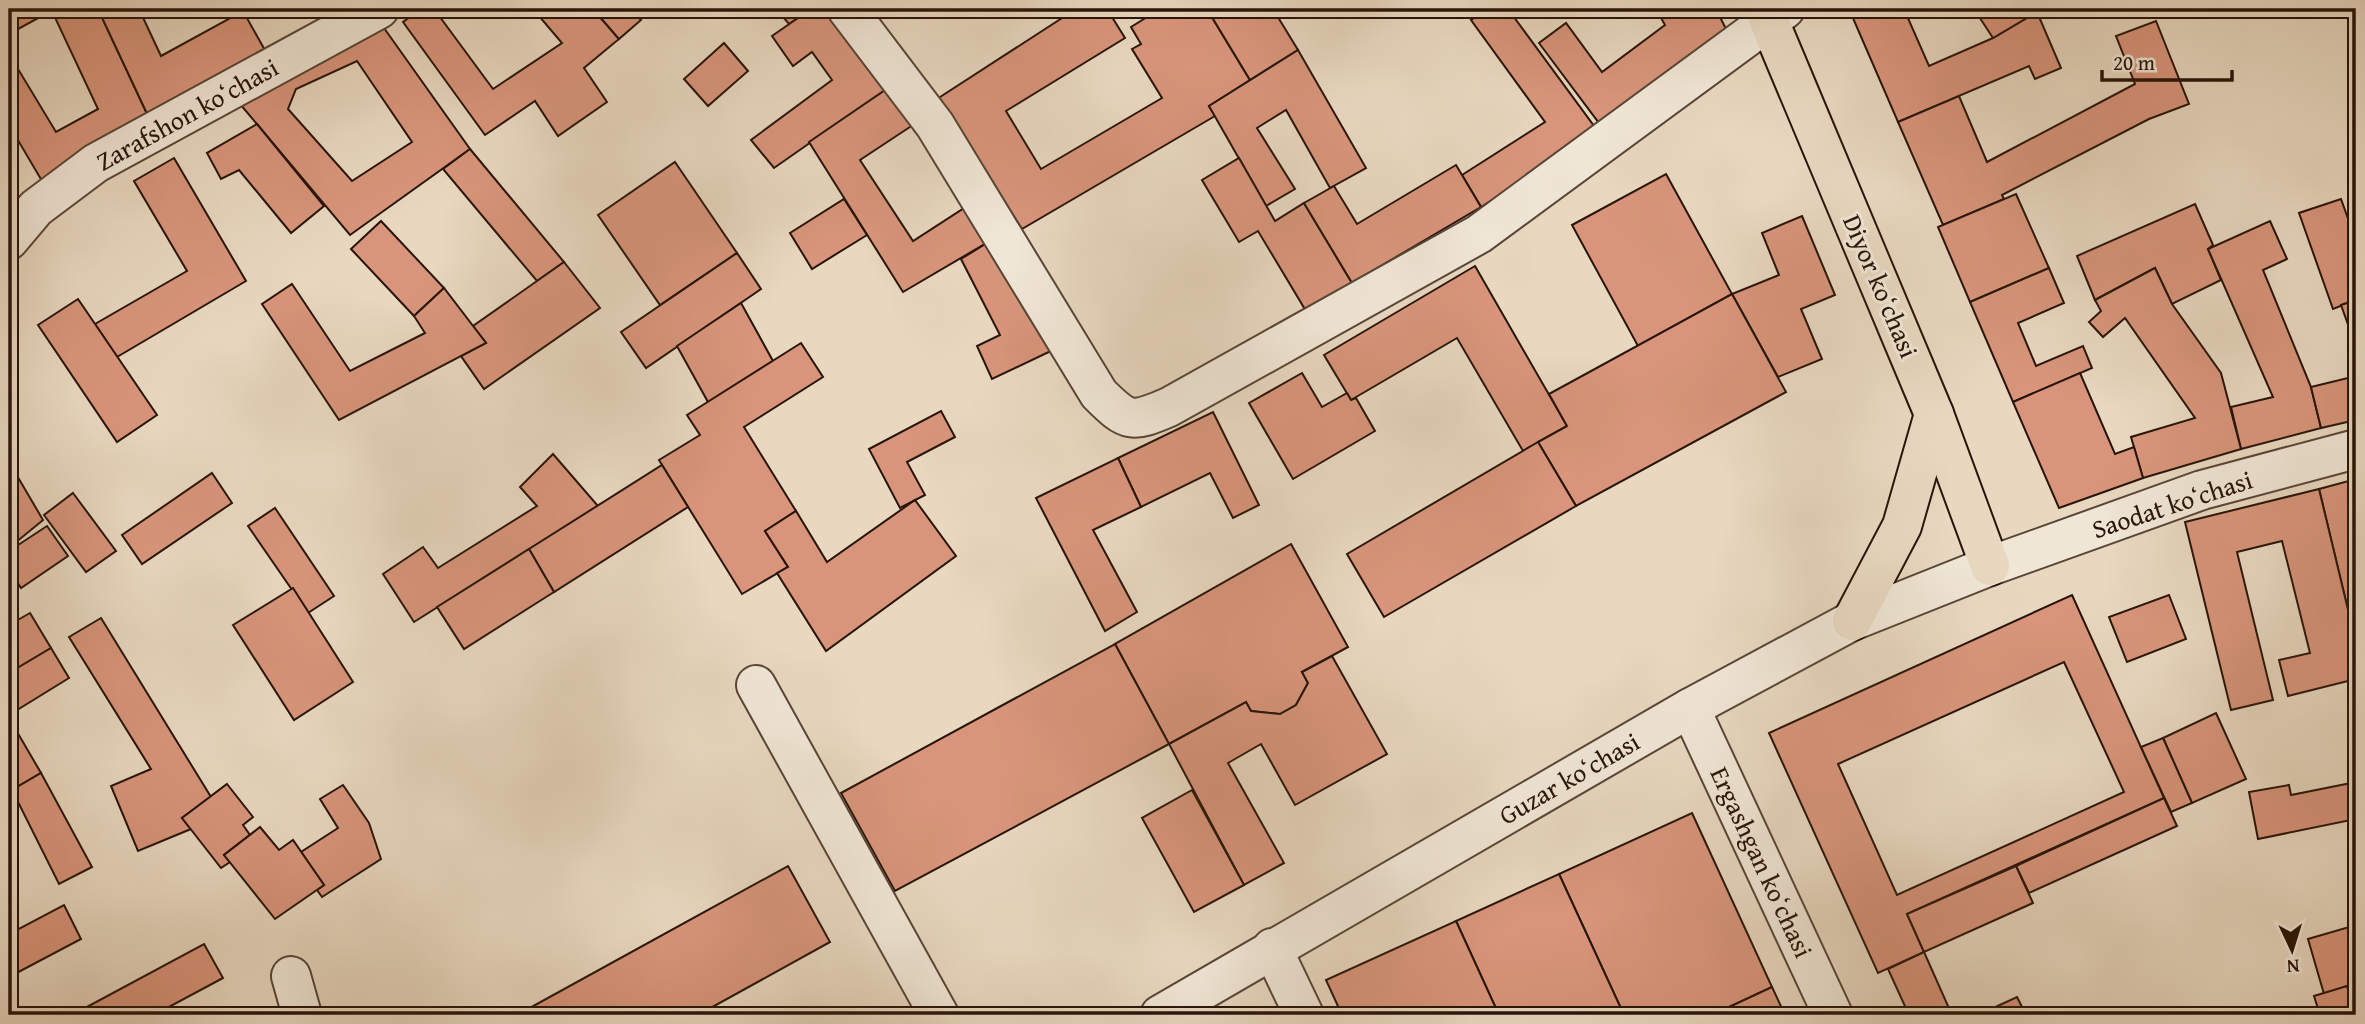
<svg xmlns="http://www.w3.org/2000/svg" width="2365" height="1024" font-family="'Gentium Book Plus',serif">
<rect width="100%" height="100%" fill="#e8d8c0"/>
<filter id="stains"><feTurbulence type="fractalNoise" baseFrequency=".00286" numOctaves="4"/><feColorMatrix values="0 0 0 0 .2 0 0 0 0 .09 0 0 0 0 .02 0 0 0 .5 -.17"/></filter>
<radialGradient id="worn" r=".72"><stop offset=".6" stop-color="#630" stop-opacity="0"/><stop offset="1" stop-color="#630" stop-opacity=".3"/></radialGradient>
<!-- building -->
<g fill="#d8957b" stroke="#281409" stroke-width="2" fill-rule="evenodd">
<path d="M 9,9 L 36,9 L 40,17 L 9,34 Z"/>
<path d="M 51,9 L 98,9 L 149,118 L 42,181 L 9,125 L 9,54 L 56,132 L 98,109 Z"/>
<path d="M 98,9 L 139,9 L 161,56 L 243,11 L 266,52 L 149,118 Z"/>
<path d="M 421,9 L 434,9 L 493,89 L 562,43 L 533,9 L 593,9 L 619,39 L 584,68 L 607,102 L 558,136 L 535,101 L 485,135 L 403,22 Z"/>
<path d="M 593,9 L 631,9 L 641,20 L 619,39 Z"/>
<path d="M 776,9 L 811,9 L 789,24 Z"/>
<path d="M 811,9 L 838,9 L 894,84 L 774,168 L 751,140 L 832,80 L 812,52 L 793,66 L 772,36 Z"/>
<path d="M 1076,9 L 1107,9 L 1125,38 L 1006,111 L 1041,169 L 1162,98 L 1132,49 L 1141,44 L 1131,27 L 1160,9 L 1207,9 L 1250,80 L 1209,106 L 1215,116 L 1022,229 L 937,99 Z"/>
<path d="M 1207,9 L 1273,9 L 1298,50 L 1250,80 Z"/>
<path d="M 1487,9 L 1508,9 L 1594,126 L 1567,153 L 1481,207 L 1462,175 L 1545,122 L 1471,20 Z"/>
<path d="M 1656,9 L 1716,9 L 1726,29 L 1599,123 L 1539,43 L 1566,23 L 1602,72 L 1665,25 Z"/>
<path d="M 1849,9 L 1904,9 L 1929,66 L 1993,38 L 2037,12 L 2061,68 L 2035,79 L 2029,66 L 1898,122 Z"/>
<path d="M 1974,9 L 2026,9 L 2030,16 L 1993,38 Z"/>
<path d="M 2156,21 L 2189,104 L 2149,119 L 2002,195 L 2004,199 L 1943,225 L 1898,122 L 1959,96 L 1987,162 L 2135,84 L 2116,36 Z"/>
<path d="M 384,28 L 470,149 L 350,235 L 235,98 ZM 357,61 L 412,142 L 352,181 L 288,109 L 296,89 Z"/>
<path d="M 724,43 L 748,71 L 708,106 L 684,79 Z"/>
<path d="M 1298,50 L 1366,168 L 1330,188 L 1286,110 L 1257,128 L 1295,189 L 1266,206 L 1209,106 Z"/>
<path d="M 894,84 L 919,121 L 860,160 L 913,241 L 972,203 L 995,238 L 903,292 L 809,142 Z"/>
<path d="M 257,124 L 324,206 L 291,233 L 239,170 L 221,179 L 207,153 Z"/>
<path d="M 470,149 L 564,262 L 537,281 L 443,169 Z"/>
<path d="M 174,158 L 246,281 L 117,357 L 95,324 L 187,271 L 134,181 Z"/>
<path d="M 1239,158 L 1275,221 L 1304,203 L 1352,283 L 1306,311 L 1258,231 L 1239,242 L 1202,180 Z"/>
<path d="M 675,162 L 737,253 L 660,305 L 598,215 Z"/>
<path d="M 1456,165 L 1481,207 L 1352,283 L 1304,203 L 1334,186 L 1357,224 Z"/>
<path d="M 1666,174 L 1732,294 L 1638,346 L 1572,225 Z"/>
<path d="M 2016,194 L 2049,268 L 1970,302 L 1938,227 Z"/>
<path d="M 844,199 L 867,235 L 812,269 L 790,233 Z"/>
<path d="M 2341,199 L 2356,241 L 2356,300 L 2333,309 L 2299,213 Z"/>
<path d="M 2195,204 L 2213,245 L 2208,249 L 2221,280 L 2172,304 L 2155,268 L 2095,300 L 2077,256 Z"/>
<path d="M 1802,216 L 1835,295 L 1801,309 L 1822,359 L 1778,377 L 1732,294 L 1779,275 L 1762,233 Z"/>
<path d="M 381,221 L 444,288 L 414,316 L 351,249 Z"/>
<path d="M 2270,221 L 2287,259 L 2263,270 L 2311,387 L 2321,428 L 2241,449 L 2231,407 L 2273,397 L 2208,249 Z"/>
<path d="M 995,238 L 1053,350 L 992,379 L 977,346 L 1000,335 L 961,259 Z"/>
<path d="M 737,253 L 761,289 L 646,368 L 621,332 Z"/>
<path d="M 564,262 L 600,308 L 484,389 L 461,356 L 486,343 L 473,326 Z"/>
<path d="M 1475,266 L 1567,426 L 1523,451 L 1457,338 L 1351,400 L 1324,355 Z"/>
<path d="M 2049,268 L 2064,303 L 2018,323 L 2036,366 L 2083,346 L 2092,368 L 2013,402 L 1970,302 Z"/>
<path d="M 2155,268 L 2172,304 L 2221,373 L 2241,449 L 2143,478 L 2131,437 L 2195,418 L 2125,318 L 2103,337 L 2089,322 L 2101,311 L 2095,300 Z"/>
<path d="M 292,284 L 350,371 L 425,333 L 414,316 L 444,288 L 486,343 L 339,420 L 262,304 Z"/>
<path d="M 1732,294 L 1786,392 L 1576,506 L 1538,442 L 1567,426 L 1549,394 Z"/>
<path d="M 78,299 L 157,415 L 117,442 L 38,325 Z"/>
<path d="M 2356,300 L 2356,347 L 2341,305 Z"/>
<path d="M 741,303 L 773,361 L 708,402 L 677,346 Z"/>
<path d="M 801,343 L 823,377 L 744,427 L 796,511 L 765,531 L 788,567 L 742,594 L 659,460 L 700,435 L 687,415 Z"/>
<path d="M 1302,373 L 1322,407 L 1347,393 L 1351,400 L 1356,398 L 1375,431 L 1293,479 L 1249,403 Z"/>
<path d="M 2080,373 L 2115,454 L 2134,447 L 2143,478 L 2059,508 L 2013,402 Z"/>
<path d="M 2356,376 L 2356,420 L 2321,428 L 2311,387 Z"/>
<path d="M 941,411 L 955,437 L 907,462 L 925,495 L 900,508 L 869,449 Z"/>
<path d="M 1213,412 L 1259,505 L 1233,518 L 1210,473 L 1141,507 L 1118,458 Z"/>
<path d="M 1538,442 L 1576,506 L 1384,617 L 1347,554 Z"/>
<path d="M 553,454 L 598,506 L 414,622 L 383,574 L 423,547 L 438,568 L 537,506 L 520,487 Z"/>
<path d="M 1118,458 L 1141,507 L 1093,530 L 1137,612 L 1105,631 L 1036,498 Z"/>
<path d="M 9,462 L 43,520 L 9,548 Z"/>
<path d="M 662,465 L 688,507 L 554,592 L 529,549 Z"/>
<path d="M 212,473 L 232,503 L 142,564 L 122,535 Z"/>
<path d="M 2356,479 L 2356,643 L 2319,489 Z"/>
<path d="M 2319,489 L 2356,643 L 2356,679 L 2288,696 L 2279,660 L 2310,653 L 2282,541 L 2237,552 L 2273,700 L 2231,710 L 2185,522 Z"/>
<path d="M 73,493 L 116,551 L 86,572 L 44,515 Z"/>
<path d="M 915,500 L 956,556 L 826,651 L 777,573 L 788,567 L 765,531 L 796,511 L 827,562 Z"/>
<path d="M 275,508 L 334,596 L 308,613 L 248,526 Z"/>
<path d="M 47,526 L 68,556 L 21,588 L 9,569 L 9,551 Z"/>
<path d="M 1291,544 L 1348,647 L 1302,672 L 1308,683 L 1296,705 L 1280,714 L 1251,711 L 1246,702 L 1169,744 L 1115,644 Z"/>
<path d="M 529,549 L 554,592 L 464,649 L 437,607 Z"/>
<path d="M 293,588 L 353,682 L 294,720 L 233,625 Z"/>
<path d="M 2072,595 L 2164,798 L 1907,914 L 1924,952 L 1878,973 L 1769,733 ZM 2064,662 L 2124,792 L 1897,895 L 1838,764 Z"/>
<path d="M 2169,595 L 2186,639 L 2127,662 L 2109,617 Z"/>
<path d="M 30,613 L 51,648 L 9,673 L 9,625 Z"/>
<path d="M 101,618 L 211,797 L 182,818 L 191,829 L 138,851 L 111,786 L 151,769 L 69,637 Z"/>
<path d="M 1115,644 L 1169,744 L 895,891 L 841,793 Z"/>
<path d="M 51,648 L 69,678 L 9,715 L 9,673 Z"/>
<path d="M 1332,656 L 1387,754 L 1295,805 L 1261,744 L 1228,763 L 1284,863 L 1244,885 L 1169,744 L 1246,702 L 1251,711 L 1280,714 L 1296,705 L 1308,683 L 1302,672 Z"/>
<path d="M 2216,713 L 2246,779 L 2192,803 L 2163,738 Z"/>
<path d="M 9,718 L 41,773 L 12,790 L 9,784 Z"/>
<path d="M 2163,738 L 2192,803 L 2171,812 L 2141,747 Z"/>
<path d="M 41,773 L 92,867 L 59,884 L 12,790 Z"/>
<path d="M 2356,782 L 2356,819 L 2258,839 L 2249,792 L 2289,785 L 2291,795 Z"/>
<path d="M 227,784 L 253,817 L 243,825 L 250,835 L 224,855 L 230,862 L 221,868 L 182,818 Z"/>
<path d="M 343,785 L 369,823 L 381,859 L 322,897 L 317,890 L 324,885 L 301,852 L 338,828 L 320,799 Z"/>
<path d="M 1192,790 L 1244,885 L 1194,912 L 1142,818 Z"/>
<path d="M 2164,798 L 2177,826 L 2029,893 L 2016,866 Z"/>
<path d="M 1692,813 L 1772,987 L 1712,1015 L 1624,1015 L 1559,874 Z"/>
<path d="M 260,827 L 279,850 L 293,840 L 324,885 L 275,919 L 224,855 Z"/>
<path d="M 788,866 L 830,942 L 698,1015 L 517,1015 Z"/>
<path d="M 2016,866 L 2033,903 L 1924,952 L 1907,914 Z"/>
<path d="M 1559,874 L 1624,1015 L 1499,1015 L 1456,921 Z"/>
<path d="M 64,905 L 81,939 L 9,977 L 9,934 Z"/>
<path d="M 1456,921 L 1499,1015 L 1342,1015 L 1326,980 Z"/>
<path d="M 2356,925 L 2356,983 L 2324,994 L 2308,939 Z"/>
<path d="M 204,944 L 223,978 L 154,1015 L 72,1015 Z"/>
<path d="M 1924,952 L 1952,1015 L 1909,1015 L 1888,969 Z"/>
<path d="M 2347,986 L 2355,1015 L 2320,1015 L 2314,996 Z"/>
<path d="M 1772,987 L 1785,1015 L 1712,1015 Z"/>
<path d="M 2017,997 L 2026,1015 L 1978,1015 Z"/>
</g>
<g fill="none" stroke-linecap="round" stroke-linejoin="round">
<!-- minor casing -->
<g stroke="#584537" stroke-width="42">
<g id="minor">
<path d="M 847,9 L 935,125 L 1099,394 C 1128,423 1132,423 1169,407 L 1479,234 L 1785,9"/>
<path d="M 9,240 L 36,208 L 96,163 L 379,9"/>
<path d="M 756,685 L 939,1015"/>
<path d="M 1690,708 L 1833,1015"/>
<path d="M 1272,948 L 1304,1015"/>
<path d="M 291,976 L 302,1015"/>
<path d="M 1160,1015 L 1690,708 L 1852,621 L 1990,566 L 2202,490 L 2356,449"/>
</g>
</g>
<!-- major casing -->
<g stroke="#281409" stroke-width="42">
<g id="major">
<path d="M 1764,9 L 1934,414 L 1990,566"/>
<path d="M 1852,621 L 1902,526 L 1934,414"/>
</g>
</g>
<!-- minor -->
<use href="#minor" stroke="#f0e6d6" stroke-width="38"/>
<!-- major -->
<use href="#major" stroke="#e8d8c0" stroke-width="38"/>
</g>
<g text-anchor="middle" dominant-baseline="central" stroke-width="6" stroke-linejoin="round" paint-order="stroke">
<!-- street labels -->
<g font-size="26" fill="#281409" stroke="#f0e6d6">
<text transform="translate(187 114) rotate(-29)">Zarafshon koʻchasi</text>
<text transform="translate(1881 286) rotate(67)">Diyor koʻchasi</text>
<text transform="translate(2172 504) rotate(-18)">Saodat koʻchasi</text>
<text transform="translate(1569 778) rotate(-30)">Guzar koʻchasi</text>
<text transform="translate(1762 862) rotate(65)">Ergashgan koʻchasi</text>
</g>
</g>
<!-- margin -->
<rect width="2365" height="1024" fill="none" stroke="#e8d8c0" stroke-width="35"/>
<rect x="10" y="10" width="2344" height="1003" fill="none" stroke="#281409" stroke-width="3.5"/>
<rect x="18" y="18" width="2330" height="989" fill="none" stroke="#281409" stroke-width="2"/>
<!-- north arrow -->
<g transform="translate(2292 950) rotate(176)" stroke="#f0e6d6" stroke-width="5" paint-order="stroke">
<path d="M0-5L12 26L0 18L-12 26Z" fill="#281409"/>
<text y="-10" font-size="19" font-weight="bold" text-anchor="middle" fill="#281409">N</text>
</g>
<!-- scale -->
<path d="M2102 70v10h130v-10" fill="none" stroke="#281409" stroke-width="3.5"/>
<text x="2113" y="70" font-size="21" fill="#281409" stroke="#f0e6d6" stroke-width="5" paint-order="stroke">20 m</text>
<rect width="100%" height="100%" filter="url(#stains)"/>
<rect width="100%" height="100%" fill="url(#worn)"/>
</svg>
